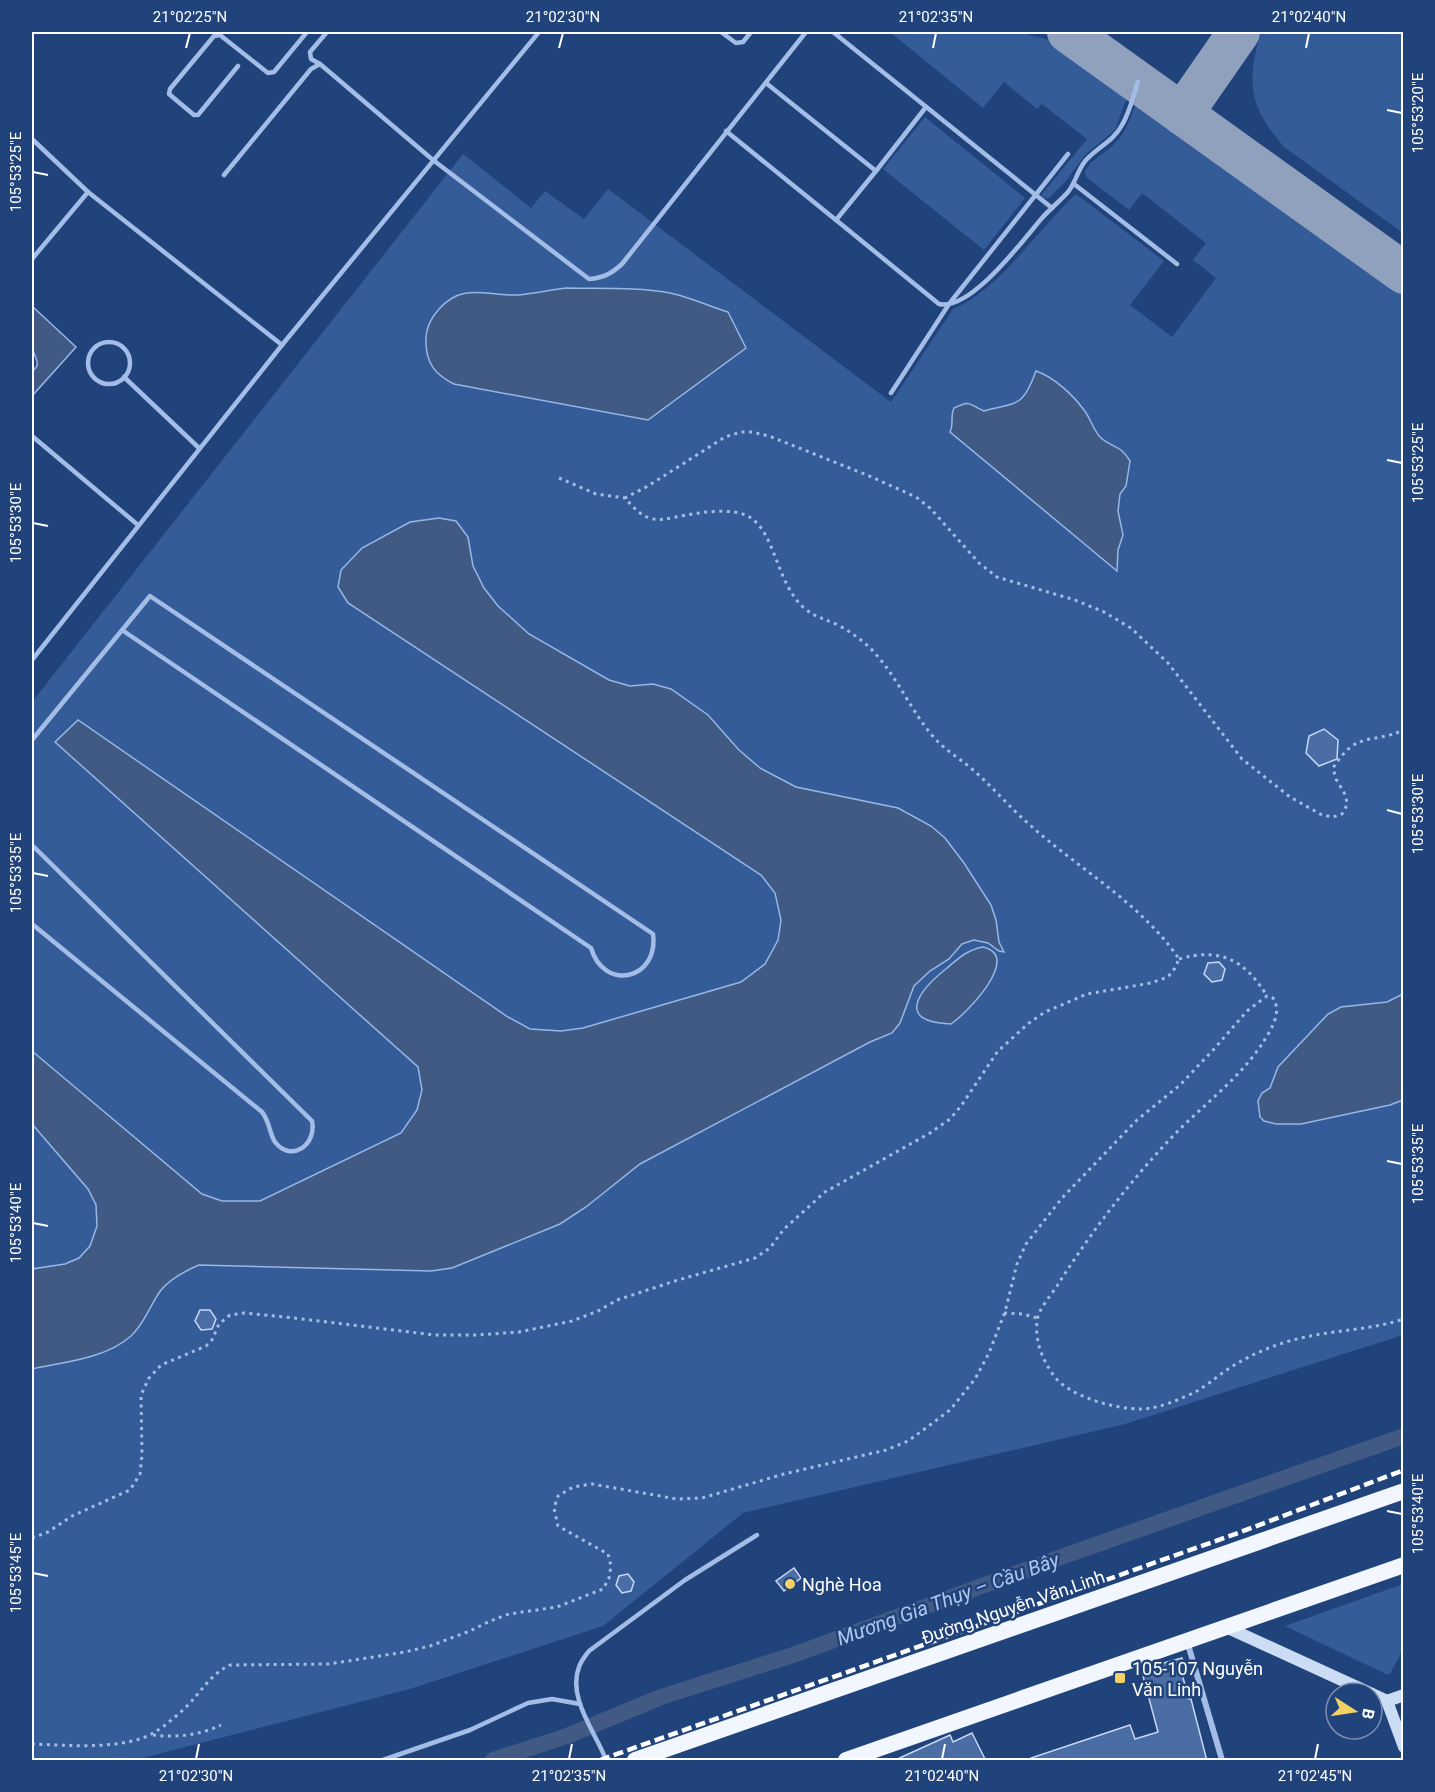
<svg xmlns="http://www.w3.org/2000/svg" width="1435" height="1792" font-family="Roboto,sans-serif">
<rect width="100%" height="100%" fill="#21437b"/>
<!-- green -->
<g fill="#345c99">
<path d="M 890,32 L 1015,32 C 1038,36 1060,42 1081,54 C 1098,63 1114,77 1130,89 L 1115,130 L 1085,155 L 1066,181 L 1048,199 L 1042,197 L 1042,194 L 1087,139 L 1042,104 L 1037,109 L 1004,82 L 983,108 Z"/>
<path d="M 1261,32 L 1403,32 L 1403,233 L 1284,147 C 1249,106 1246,83 1261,32 Z"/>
<path d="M 1139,95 L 1403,284 L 1403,1335 L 1125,1424 L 743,1513 L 603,1626 L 410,1689 L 135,1760 L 32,1760 L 32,702 L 463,154 L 531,208 L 545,191 L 584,219 L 608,189 L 891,402 L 953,309 C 999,290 1039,228 1076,194 L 1164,261 L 1130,305 L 1172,337 L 1216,278 L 1193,260 L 1206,243 L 1142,193 L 1129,210 L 1086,177 L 1085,171 C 1094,156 1106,154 1116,142 C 1128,130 1133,110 1139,95 Z"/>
<path d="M 925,117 L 1025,198 L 984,250 L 883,169 Z"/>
<path d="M 1403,1584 L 1403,1649 L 1390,1674 L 1386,1674 L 1285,1626 Z"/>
</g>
<!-- water -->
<g fill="#415a83" stroke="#96b7e7" stroke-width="1.5">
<path d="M 566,288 C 600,289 636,287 670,293 C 689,297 709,306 728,312 L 746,348 L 648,420 L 454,384 C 436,375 426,364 426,342 C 425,329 431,318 439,309 C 463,282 486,296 516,295 C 532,294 549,290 566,288 Z"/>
<path d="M 32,306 L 76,347 L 32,396 L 32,372 L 37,366 L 37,361 L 32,348 Z"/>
<path d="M 1036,371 C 1054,377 1073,395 1084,410 C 1091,419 1093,430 1101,438 C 1112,448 1120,444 1130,461 L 1126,486 L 1120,494 L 1118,511 L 1123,535 L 1118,550 L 1117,571 L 950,432 C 954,424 950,416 954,408 C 973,399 968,405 984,411 C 1018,402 1023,407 1036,371 Z"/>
<path d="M 439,518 L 456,521 L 468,537 L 473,566 L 484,588 L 498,606 L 529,634 L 609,680 L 630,686 L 653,684 L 671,689 L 708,715 L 739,750 L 760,768 L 796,787 L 898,808 L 931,826 L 945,838 L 964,863 L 991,905 L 996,920 L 999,942 L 1004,952 L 999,951 L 988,943 L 974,940 L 962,944 L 949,959 L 930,971 L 914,986 L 900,1023 L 892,1033 L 870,1042 L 640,1164 L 586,1207 L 560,1224 L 452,1268 L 431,1271 L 199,1265 C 185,1271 171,1278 161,1290 C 150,1305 145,1323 131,1336 C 105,1359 64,1362 32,1369 L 32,1269 L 65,1264 L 79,1258 L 90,1246 L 97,1226 L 96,1205 L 88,1189 L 32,1124 L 32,1051 L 202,1194 L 222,1201 L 260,1201 L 401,1133 L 417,1110 L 422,1090 L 418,1067 L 55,742 L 78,720 L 508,1017 L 530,1029 L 561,1031 L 583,1028 L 741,982 L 765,964 L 778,940 L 781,920 L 775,893 L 761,875 L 348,603 L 338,587 L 341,570 L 362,548 L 410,522 Z"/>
<path d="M 983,947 C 1023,956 966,1014 951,1024 C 895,1022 918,991 947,968 C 959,958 967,950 983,947 Z"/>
<path d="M 1403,994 L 1403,1100 L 1390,1105 L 1301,1124 L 1276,1124 L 1264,1121 L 1260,1117 L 1258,1101 L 1262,1093 L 1270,1088 L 1278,1067 L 1328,1014 L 1341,1007 L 1387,1002 Z"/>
</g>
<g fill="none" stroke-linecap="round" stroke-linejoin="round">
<!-- canal -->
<path stroke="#415a83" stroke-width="16" d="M 493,1760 L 567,1736 L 661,1697 L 793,1655 L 1064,1556 L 1404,1436"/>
<!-- taxiway -->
<g stroke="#90a1bd" stroke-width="42">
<path d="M 1068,32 L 1404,273"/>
<path d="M 1182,114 L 1239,32"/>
</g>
</g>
<!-- building -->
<g fill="#496da4" stroke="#c6d8f5" stroke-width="1.5">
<path d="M 1324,729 L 1338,740 L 1337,759 L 1319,766 L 1306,753 L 1309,736 Z"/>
<path d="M 1219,962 L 1225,969 L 1222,980 L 1212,982 L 1204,974 L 1208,963 Z"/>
<path d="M 200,1310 L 210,1310 L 216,1319 L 212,1329 L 201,1330 L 195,1321 Z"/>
<path d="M 794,1568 L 801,1578 L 784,1591 L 776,1581 Z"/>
<path d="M 628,1574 L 634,1582 L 631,1591 L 622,1593 L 616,1585 L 619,1576 Z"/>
<path d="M 1182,1658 L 1186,1673 L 1182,1674 L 1189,1699 L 1191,1699 L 1207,1761 L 1031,1761 L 1031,1758 L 1130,1725 L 1135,1739 L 1158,1732 L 1143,1676 L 1151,1673 L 1149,1667 Z"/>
<path d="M 972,1733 L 986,1761 L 893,1761 L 950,1735 L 953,1742 Z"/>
</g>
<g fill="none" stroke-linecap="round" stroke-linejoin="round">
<!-- path -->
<g stroke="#a3bde6" stroke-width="3" stroke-dasharray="3 4.5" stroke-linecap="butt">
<path d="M 559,478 L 596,494 L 625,498"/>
<path d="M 1179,959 C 1220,947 1245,960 1267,996"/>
<path d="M 1004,1313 L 1023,1314 L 1037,1318"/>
<path d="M 32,1538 L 48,1532 L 72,1516 L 130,1490 L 140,1474 L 142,1455 L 141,1395 L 149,1378 L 161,1365 L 206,1346 L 212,1340 L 219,1324 L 230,1315 L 244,1313 L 294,1318 L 435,1335 L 476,1335 L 519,1332 L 572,1321 L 598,1311 L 617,1300 L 678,1280 L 755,1258 L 770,1248 L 784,1229 L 825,1192 L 930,1133 L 950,1119 L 961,1106 L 998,1051 L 1029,1023 L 1045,1012 L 1087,994 L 1151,983 L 1168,977 L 1175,968 L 1179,959 C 1142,904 1079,869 1031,826 C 1010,808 993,787 972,769 C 958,757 943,749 931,734 C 908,706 895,672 868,646 C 859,638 849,631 838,625 C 825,619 814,617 803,607 C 777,583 775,534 751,518 C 735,506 695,513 676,517 C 666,519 659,521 649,518 C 639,514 632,506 625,498 L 648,486 L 725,437 L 741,432 L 752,432 L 769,436 L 867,475 L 916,497 L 930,508 L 979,563 L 997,577 L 1075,600 L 1104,612 L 1131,628 L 1168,663 L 1242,759 L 1290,797 L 1322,815 L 1333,817 L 1342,814 L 1347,805 L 1346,796 L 1336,779 L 1333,768 C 1357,730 1369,745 1404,730"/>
<path d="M 153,1735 C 175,1738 201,1735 221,1725"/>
<path d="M 32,1744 C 67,1745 124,1751 155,1732 C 165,1726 175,1717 184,1709 C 200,1694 210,1674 230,1665 L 329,1664 L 405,1652 L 430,1646 L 470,1631 L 490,1621 L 509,1614 L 557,1607 L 603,1589 L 609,1578 L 611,1566 L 608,1554 L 558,1526 L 554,1508 L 558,1496 L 573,1487 L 592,1484 L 677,1499 L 702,1498 L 784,1474 L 886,1450 L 908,1441 L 930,1425 L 950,1410 L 975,1379 L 989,1353 L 1005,1312 L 1017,1264 L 1026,1244 L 1040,1226 L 1062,1198 L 1137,1120 L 1180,1085 L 1214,1049 L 1247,1011 L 1267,996 L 1273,998 C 1283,1013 1270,1031 1262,1044 C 1239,1079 1203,1105 1174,1135 C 1130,1181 1091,1232 1057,1286 C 1051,1295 1038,1310 1037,1321 C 1035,1342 1042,1359 1054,1376 C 1070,1397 1115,1409 1141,1409 C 1158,1409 1181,1399 1197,1391 C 1211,1383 1223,1371 1238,1363 C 1260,1350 1285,1341 1310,1336 C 1341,1330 1373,1329 1404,1319"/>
</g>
<!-- service -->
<g stroke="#a3bde6" stroke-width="4.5">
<path d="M 721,32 L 736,43 L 743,42 L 751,32"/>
<path d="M 833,32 L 1052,208"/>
<path d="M 320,64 L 311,59 L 310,52 L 327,32"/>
<path d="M 238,66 L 198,115 L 194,115 L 169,94 L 170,89 L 214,36 L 220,35 L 268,73 L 274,72 L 307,32"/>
<path d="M 726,131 L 836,220 L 876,171 L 766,83"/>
<path d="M 32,139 L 88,192 L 282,345"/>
<path d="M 876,171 L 926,107"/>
<path d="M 224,175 L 311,69 L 320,64 L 433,160 L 589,279 C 603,278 611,274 622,264 L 806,32"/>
<path d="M 1074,184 L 1177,264"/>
<path d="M 836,220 L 939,304 C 971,311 1023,240 1042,218 C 1050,209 1060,201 1068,192 C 1077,181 1078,166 1089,157 C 1100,146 1114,140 1122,125 C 1130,112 1133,96 1138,82"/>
<path d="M 32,259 L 88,192"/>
<circle cx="109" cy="363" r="21"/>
<path d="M 124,377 L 199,448"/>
<path d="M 891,393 L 949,304 L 1068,154"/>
<path d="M 32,436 L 138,525"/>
<path d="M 32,660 L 282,345 L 539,32"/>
<path d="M 32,740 L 150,596 L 653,934 C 659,980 604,992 591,948 L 122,630"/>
<path d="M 32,845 L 312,1121 C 317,1145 291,1163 275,1142 C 269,1133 270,1122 262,1112 L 32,924"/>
<path d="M 383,1760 L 470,1730 L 528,1703 L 552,1699 L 580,1704"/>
<path d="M 606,1760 C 596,1733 567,1698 579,1667 C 581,1661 586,1655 589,1651 L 685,1580 L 757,1535"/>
</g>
<!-- minor -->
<path stroke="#a3bde6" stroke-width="6" d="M 1187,1641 L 1222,1760"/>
<!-- secondary -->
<g stroke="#cddcf5" stroke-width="12">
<path d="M 1226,1627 L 1370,1693"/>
<path d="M 1372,1694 L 1387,1701 L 1404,1747"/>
<path d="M 1387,1701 L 1404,1695"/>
</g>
<!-- trunk -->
<g stroke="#f2f6fe" stroke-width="16">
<path d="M 635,1760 L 1404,1491"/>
<path d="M 846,1760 L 1404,1565"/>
</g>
<!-- rail -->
<path stroke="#fff" stroke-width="4.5" stroke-dasharray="10 4.5" stroke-linecap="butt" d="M 600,1760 L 1238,1533 L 1404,1470"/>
</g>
<!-- ticks -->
<path fill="none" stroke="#fff" stroke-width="2" d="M 186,48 L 190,33M 559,48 L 563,33M 933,48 L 936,33M 1306,48 L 1309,33M 1387,110 L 1402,113M 33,172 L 48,175M 1387,460 L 1402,463M 33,523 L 48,526M 1387,810 L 1402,814M 33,873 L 48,876M 1387,1161 L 1402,1164M 33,1223 L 48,1226M 1387,1511 L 1402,1514M 33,1573 L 48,1576M 196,1759 L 199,1744M 569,1759 L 572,1744M 942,1759 L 945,1744M 1315,1759 L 1318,1744"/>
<!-- markers -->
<g fill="#f3d164" stroke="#21437b" stroke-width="2">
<circle cx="790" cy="1584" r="6"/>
<rect x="1114" y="1672" width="12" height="12" rx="3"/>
</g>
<g text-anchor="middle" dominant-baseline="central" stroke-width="5" stroke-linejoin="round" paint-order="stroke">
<!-- poi labels -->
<g font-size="18" fill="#fff" stroke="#21437b" text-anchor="start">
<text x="802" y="1584">Nghè Hoa</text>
<text x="1132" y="1668">105-107 Nguyễn<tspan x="1132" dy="21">Văn Linh</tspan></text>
</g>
<!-- street labels -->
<g font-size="18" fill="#fff" stroke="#21437b">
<text transform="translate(1013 1607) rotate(-19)">Đường Nguyễn Văn Linh</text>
</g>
<!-- water labels -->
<g font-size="20" font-style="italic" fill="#aec7ee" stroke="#21437b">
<text transform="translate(948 1599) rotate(-20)">Mương Gia Thụy – Cầu Bây</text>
</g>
</g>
<!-- border -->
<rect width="1435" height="1792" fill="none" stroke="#21437b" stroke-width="66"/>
<!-- north arrow -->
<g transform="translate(1354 1711) rotate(102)"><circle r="28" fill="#21437b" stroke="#7a8eb0" stroke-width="1.5"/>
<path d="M0-4.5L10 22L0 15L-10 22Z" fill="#f3d164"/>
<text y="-9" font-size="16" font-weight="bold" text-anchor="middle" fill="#ffffff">B</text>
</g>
<rect x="33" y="33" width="1369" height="1726" fill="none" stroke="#fff" stroke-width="2"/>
<g font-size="15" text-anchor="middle" fill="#fff">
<text x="190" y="22">21°02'25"N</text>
<text x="563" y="22">21°02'30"N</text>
<text x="936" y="22">21°02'35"N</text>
<text x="1309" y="22">21°02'40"N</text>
<text transform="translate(1418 113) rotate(-90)" y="5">105°53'20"E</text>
<text transform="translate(16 172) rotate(-90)" y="5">105°53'25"E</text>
<text transform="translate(1418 463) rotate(-90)" y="5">105°53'25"E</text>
<text transform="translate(16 523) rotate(-90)" y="5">105°53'30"E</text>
<text transform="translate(1418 814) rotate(-90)" y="5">105°53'30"E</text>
<text transform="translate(16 873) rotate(-90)" y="5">105°53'35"E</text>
<text transform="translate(1418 1164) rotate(-90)" y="5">105°53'35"E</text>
<text transform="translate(16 1223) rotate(-90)" y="5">105°53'40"E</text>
<text transform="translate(1418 1514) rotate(-90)" y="5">105°53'40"E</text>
<text transform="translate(16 1573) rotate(-90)" y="5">105°53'45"E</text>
<text x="196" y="1781">21°02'30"N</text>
<text x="569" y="1781">21°02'35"N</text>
<text x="942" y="1781">21°02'40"N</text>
<text x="1315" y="1781">21°02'45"N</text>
</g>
</svg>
